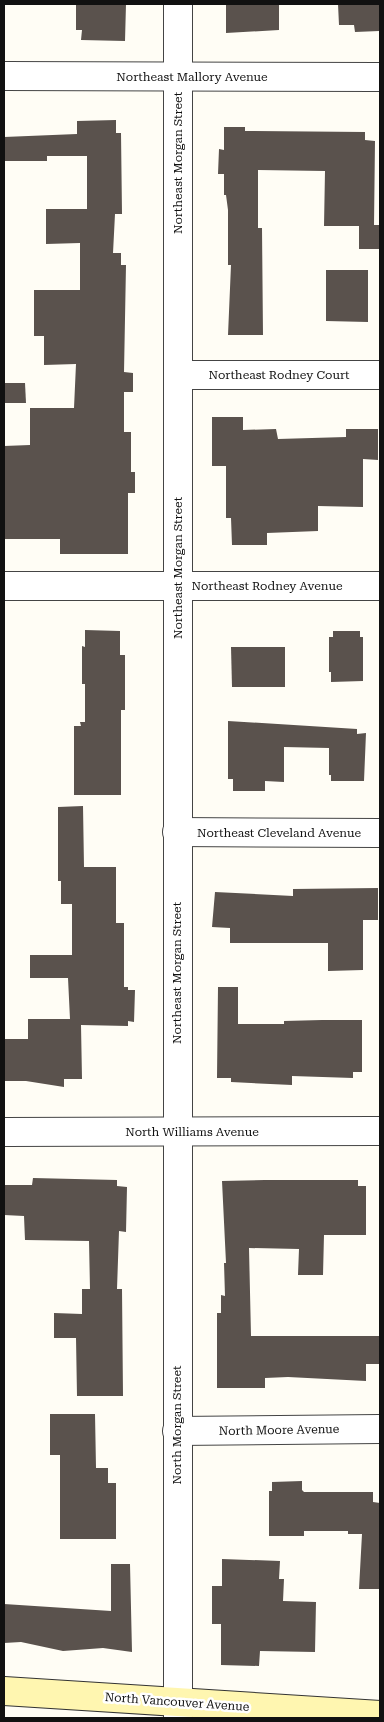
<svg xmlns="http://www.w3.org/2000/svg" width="384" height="1722" font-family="'Roboto Serif',serif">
<rect width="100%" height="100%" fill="#fffdf5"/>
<!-- building -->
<g fill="#5a524d">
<path d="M 76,4 L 126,4 L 125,41 L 81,40 L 82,30 L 76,30 Z"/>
<path d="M 226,4 L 279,4 L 279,30 L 226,33 Z"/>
<path d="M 338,4 L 379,4 L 379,31 L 355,32 L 354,25 L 339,25 Z"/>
<path d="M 116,120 L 116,133 L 121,133 L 122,214 L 115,214 L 113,253 L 121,253 L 121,265 L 126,265 L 124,372 L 133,373 L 133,392 L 124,392 L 124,432 L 131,432 L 131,472 L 135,472 L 135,493 L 128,493 L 128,554 L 60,554 L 60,539 L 4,539 L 4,446 L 30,445 L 30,408 L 74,408 L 76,364 L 44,365 L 44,336 L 34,336 L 34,290 L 80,290 L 80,243 L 46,244 L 46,209 L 87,209 L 87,156 L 47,156 L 47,161 L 4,161 L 4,137 L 77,134 L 77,121 Z"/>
<path d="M 224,127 L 245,127 L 245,131 L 365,132 L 365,140 L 375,141 L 374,225 L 380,225 L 380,249 L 359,249 L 359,226 L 324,226 L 325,171 L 258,170 L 258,228 L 262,228 L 263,335 L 228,335 L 231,265 L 228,265 L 228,210 L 226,195 L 224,195 L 224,174 L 218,174 L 219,149 L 224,150 Z"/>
<path d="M 326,270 L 368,270 L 368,322 L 326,321 Z"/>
<path d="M 4,383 L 25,383 L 26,403 L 4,403 Z"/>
<path d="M 212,417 L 243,417 L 243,430 L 276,429 L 278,439 L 346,437 L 346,429 L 378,429 L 378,460 L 363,459 L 363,507 L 318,506 L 318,531 L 267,533 L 267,545 L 232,545 L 231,518 L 226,518 L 226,466 L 212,466 Z"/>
<path d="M 85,630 L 120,631 L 120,655 L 125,655 L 125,710 L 121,710 L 121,795 L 74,795 L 74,726 L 81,726 L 80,722 L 85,722 L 85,684 L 82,684 L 82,646 L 85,647 Z"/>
<path d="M 333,631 L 360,631 L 360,637 L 363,637 L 363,681 L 331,682 L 331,672 L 329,672 L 329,637 L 333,637 Z"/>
<path d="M 231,647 L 285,647 L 285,687 L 232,687 Z"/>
<path d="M 228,721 L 357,729 L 357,734 L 366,733 L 364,781 L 331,781 L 331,775 L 329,775 L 329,748 L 284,747 L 284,782 L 265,781 L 265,791 L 233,791 L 233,779 L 228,779 Z"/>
<path d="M 83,806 L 84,867 L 116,867 L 116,923 L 124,923 L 124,987 L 128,987 L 128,990 L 135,990 L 134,1022 L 128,1021 L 128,1026 L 81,1025 L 82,1079 L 64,1079 L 64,1087 L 26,1081 L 4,1081 L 4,1039 L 28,1039 L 28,1019 L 70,1019 L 68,978 L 30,978 L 30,955 L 72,955 L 72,904 L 61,904 L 61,881 L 58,881 L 58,807 Z"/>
<path d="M 378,888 L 378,920 L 363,920 L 363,970 L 328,971 L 328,943 L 230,943 L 230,928 L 212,927 L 215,892 L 293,896 L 293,889 Z"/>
<path d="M 218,987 L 238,987 L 238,1024 L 284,1024 L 284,1021 L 322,1020 L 362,1020 L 362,1072 L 353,1072 L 353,1078 L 292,1076 L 292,1085 L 231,1082 L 231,1078 L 217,1078 Z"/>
<path d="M 33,1178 L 117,1180 L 117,1186 L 127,1187 L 126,1232 L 119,1231 L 117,1289 L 122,1289 L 123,1396 L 77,1396 L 76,1338 L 54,1338 L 54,1313 L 82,1314 L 82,1289 L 90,1289 L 89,1241 L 25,1240 L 24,1216 L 4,1215 L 4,1185 L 32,1185 Z"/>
<path d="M 265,1180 L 358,1180 L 358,1186 L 366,1186 L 366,1235 L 324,1235 L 323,1275 L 298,1275 L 299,1249 L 249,1248 L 251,1336 L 380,1336 L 380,1364 L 366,1364 L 366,1381 L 288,1377 L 265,1378 L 265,1388 L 217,1388 L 217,1313 L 221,1313 L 221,1295 L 225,1296 L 224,1263 L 226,1263 L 222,1181 Z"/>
<path d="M 50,1414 L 95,1414 L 96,1468 L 108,1468 L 108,1483 L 116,1483 L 116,1539 L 60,1539 L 60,1455 L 50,1455 Z"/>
<path d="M 302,1481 L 302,1490 L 304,1492 L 373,1492 L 373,1502 L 380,1503 L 380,1589 L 359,1589 L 362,1534 L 348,1534 L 348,1531 L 304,1531 L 304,1536 L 269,1536 L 269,1491 L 272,1491 L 272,1482 Z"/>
<path d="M 222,1559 L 280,1561 L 279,1579 L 284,1579 L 283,1601 L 316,1602 L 315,1652 L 260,1651 L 259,1666 L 221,1665 L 221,1624 L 212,1624 L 212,1586 L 222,1586 Z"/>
<path d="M 111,1564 L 130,1564 L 132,1652 L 103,1648 L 63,1651 L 21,1642 L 4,1643 L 4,1604 L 111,1611 Z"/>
</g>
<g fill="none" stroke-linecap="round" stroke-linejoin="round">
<!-- street casing -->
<g stroke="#444" stroke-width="30">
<g id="street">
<path d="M 4,76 L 380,77"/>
<path d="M 178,375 L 380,375"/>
<path d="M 4,586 L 380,586"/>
<path d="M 177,832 L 380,833"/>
<path d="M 4,1132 L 380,1131"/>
<path d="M 177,1431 L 380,1429"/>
<path d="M 178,1718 L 178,4"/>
</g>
</g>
<!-- secondary casing -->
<g stroke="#333" stroke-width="30">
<path id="secondary" d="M 4,1691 L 380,1715"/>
</g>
<!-- street -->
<use href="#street" stroke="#fff" stroke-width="28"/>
<!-- secondary -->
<use href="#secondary" stroke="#fff6b0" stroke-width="28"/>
</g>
<g text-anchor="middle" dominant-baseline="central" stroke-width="5" stroke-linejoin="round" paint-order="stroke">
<!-- street labels -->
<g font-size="12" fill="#111" stroke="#fff">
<text x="192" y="77">Northeast Mallory Avenue</text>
<text transform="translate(178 163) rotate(-90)">Northeast Morgan Street</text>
<text x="279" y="375">Northeast Rodney Court</text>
<text transform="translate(178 568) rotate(-90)">Northeast Morgan Street</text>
<text x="267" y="586">Northeast Rodney Avenue</text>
<text x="279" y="833">Northeast Cleveland Avenue</text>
<text transform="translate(177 973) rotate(-90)">Northeast Morgan Street</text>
<text x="192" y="1132">North Williams Avenue</text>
<text transform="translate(177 1425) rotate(-90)">North Morgan Street</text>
<text transform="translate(279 1430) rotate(-1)">North Moore Avenue</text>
<text transform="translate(177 1702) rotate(4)">North Vancouver Avenue</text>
</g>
</g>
<!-- border -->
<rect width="384" height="1722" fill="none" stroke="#111111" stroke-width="10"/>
</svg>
